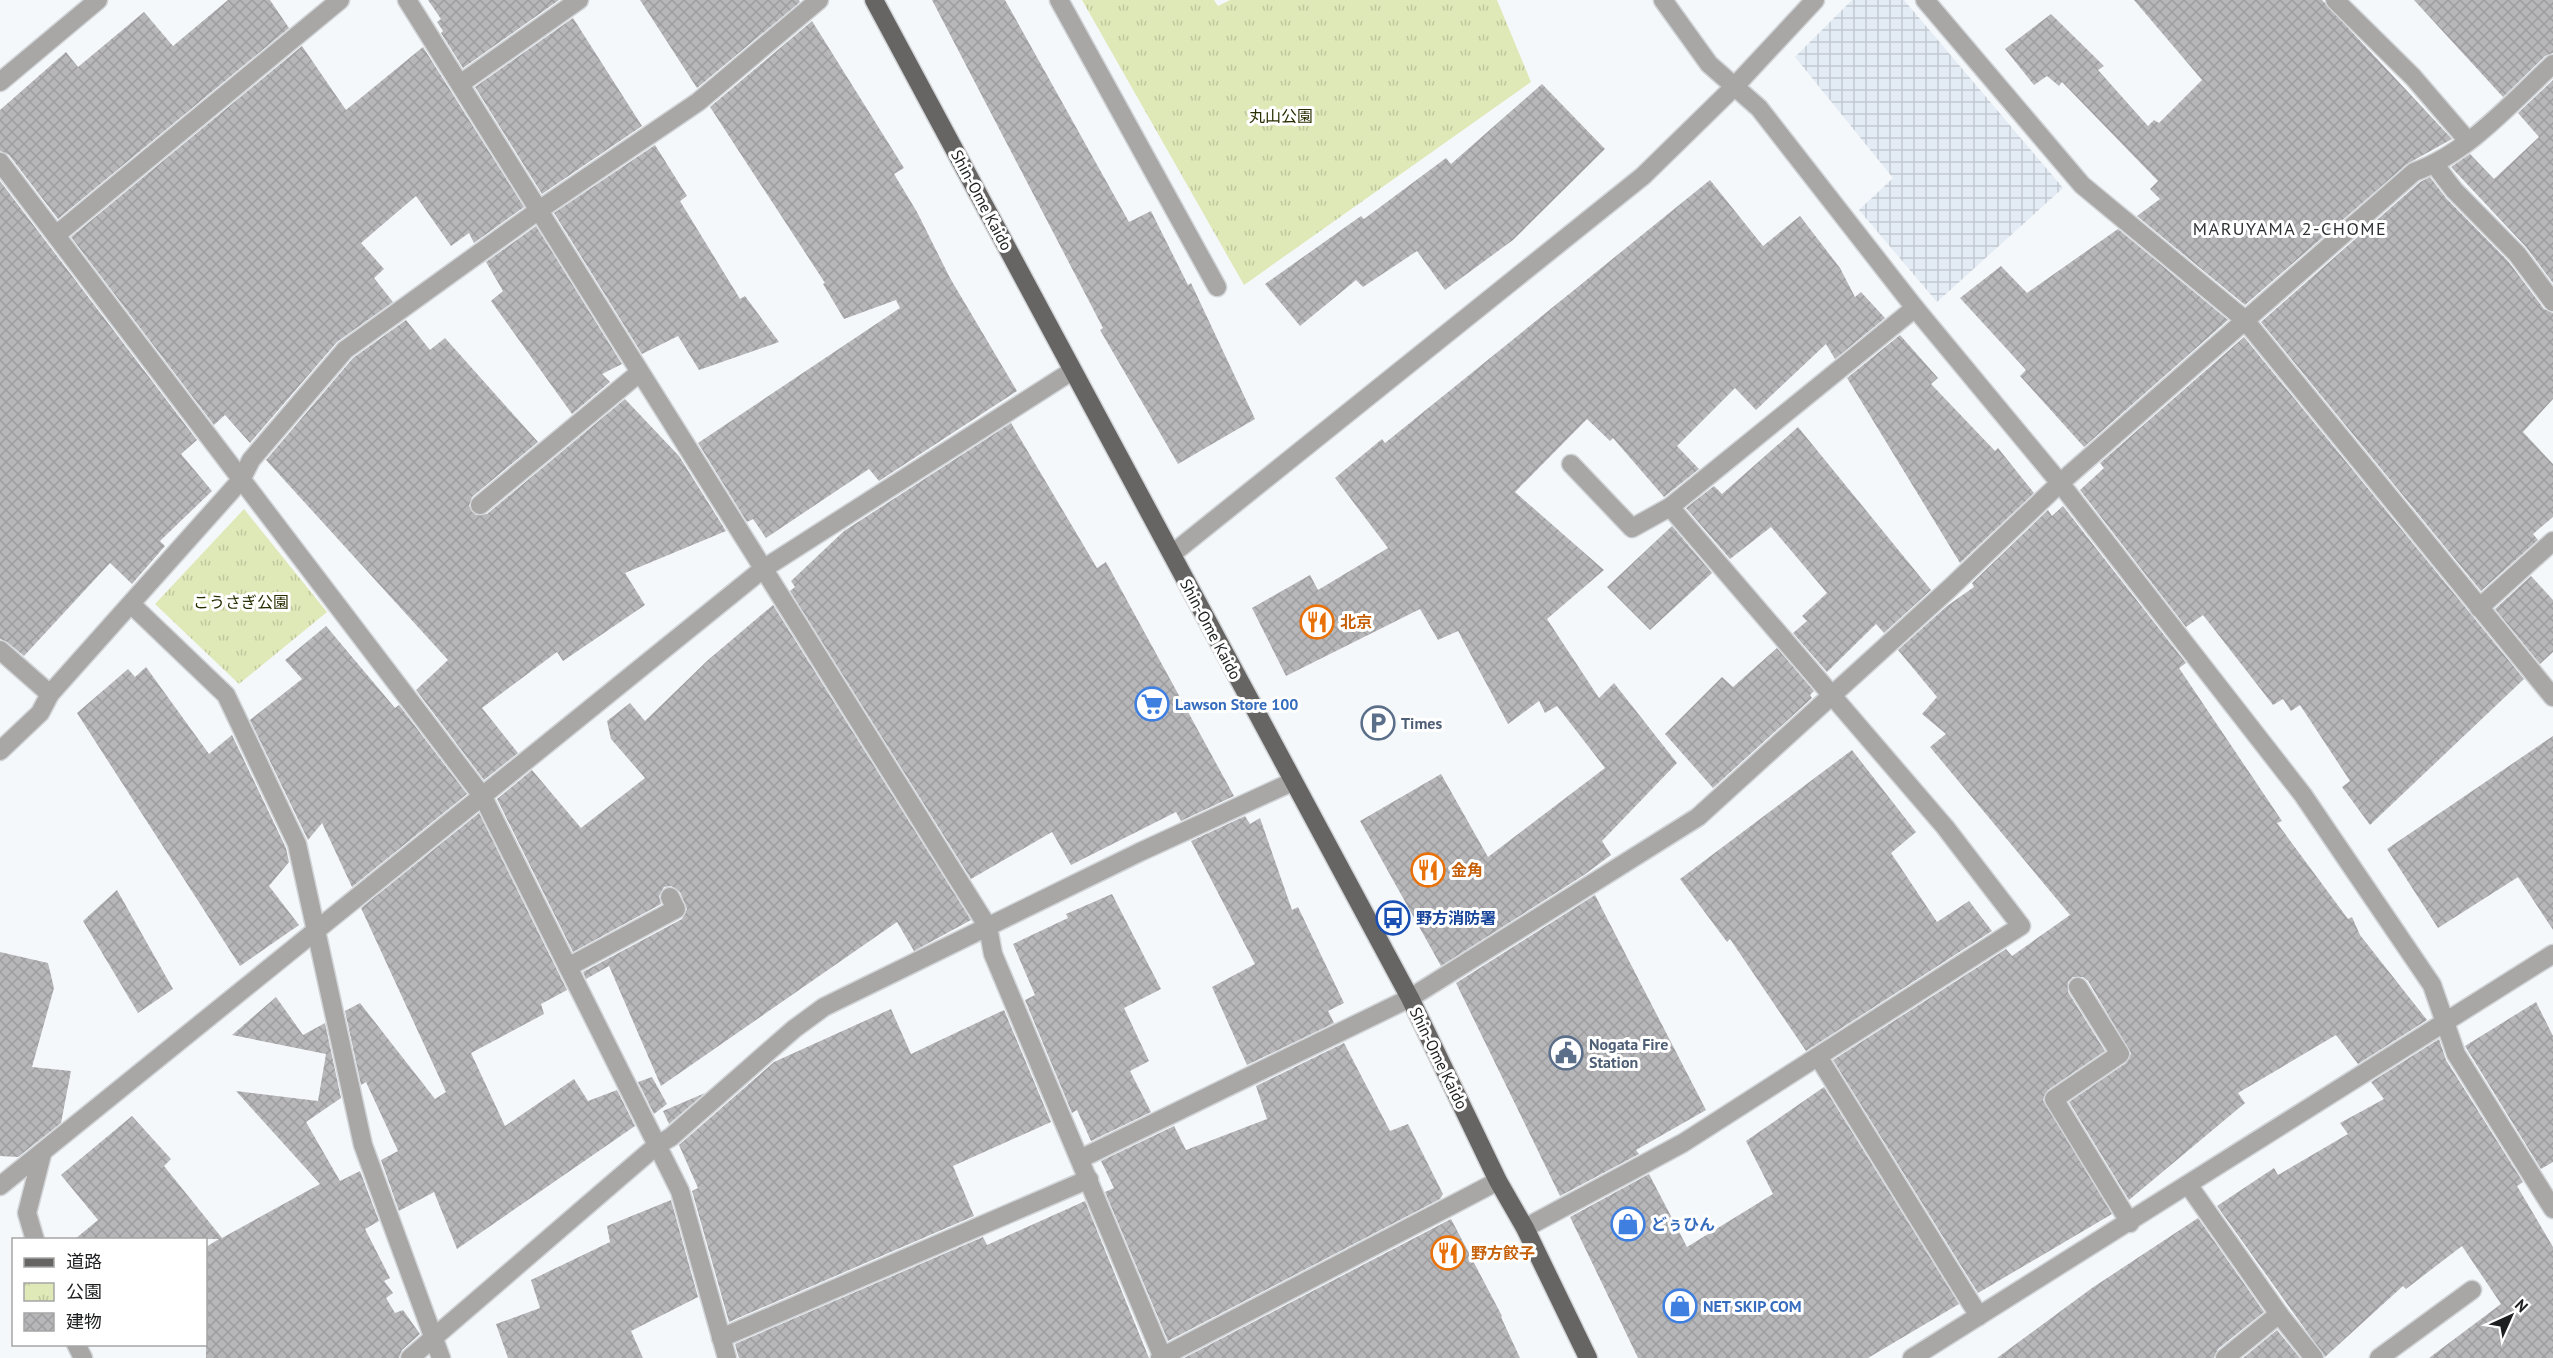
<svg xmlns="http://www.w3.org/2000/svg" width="2553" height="1358" font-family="'PT Sans','Noto Sans JP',sans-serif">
<defs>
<pattern id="industrial-grid" width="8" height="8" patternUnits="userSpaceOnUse" patternTransform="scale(1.5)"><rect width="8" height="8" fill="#e3ebf4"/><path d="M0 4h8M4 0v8" fill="none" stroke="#c2c9d1"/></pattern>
<pattern id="park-tufts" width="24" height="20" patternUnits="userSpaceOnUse" patternTransform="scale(1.5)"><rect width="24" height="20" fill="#dfe8b7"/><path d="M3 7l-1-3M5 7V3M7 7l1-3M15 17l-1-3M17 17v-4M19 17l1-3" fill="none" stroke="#bfc79d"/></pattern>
<pattern id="building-cross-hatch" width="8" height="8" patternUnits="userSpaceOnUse" patternTransform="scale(1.5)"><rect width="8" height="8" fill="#b7b7ba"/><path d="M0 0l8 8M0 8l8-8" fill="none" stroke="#9d9d9f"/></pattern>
</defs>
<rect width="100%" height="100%" fill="#f5f8fb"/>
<!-- industrial -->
<path fill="url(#industrial-grid)" d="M 1852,0 L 1904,0 L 2063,188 L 1937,302 L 1859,210 L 1893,178 L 1795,57 Z"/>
<!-- park -->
<g fill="url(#park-tufts)">
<path d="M 1082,0 L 1214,0 L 1218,6 L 1230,0 L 1497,0 L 1531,82 L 1244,285 Z"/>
<path d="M 244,509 L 327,612 L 239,684 L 155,604 Z"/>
</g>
<!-- building -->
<g fill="url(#building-cross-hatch)">
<path d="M 228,0 L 270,0 L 289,28 L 58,219 L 9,155 L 0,151 L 0,110 L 66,52 L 78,67 L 144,12 L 173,46 Z"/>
<path d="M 428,0 L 559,0 L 463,68 L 441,33 L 443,31 L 437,22 L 441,19 Z"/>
<path d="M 640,0 L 799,0 L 800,2 L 697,88 Z"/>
<path d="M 932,0 L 1005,0 L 1129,222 L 1151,211 L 1188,285 L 1191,283 L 1255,419 L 1178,464 L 1100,330 L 1103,328 Z"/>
<path d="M 2134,0 L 2322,0 L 2452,139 L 2407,164 L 2245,305 L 2137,216 L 2160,199 L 2150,189 L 2158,181 L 2062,82 L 2059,86 L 2047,76 L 2034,85 L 2005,49 L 2051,14 L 2104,66 L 2098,70 L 2148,126 L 2154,120 L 2159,123 L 2202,80 Z"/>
<path d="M 2414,0 L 2553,0 L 2553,53 L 2545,56 L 2503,97 Z"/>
<path d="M 573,18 L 642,126 L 542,194 L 475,87 Z"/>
<path d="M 812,21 L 904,168 L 894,174 L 917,212 L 950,278 L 1017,391 L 879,481 L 869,469 L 766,538 L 753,519 L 747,522 L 698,443 L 900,308 L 896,300 L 844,319 L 823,284 L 825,283 L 710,107 Z"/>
<path d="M 302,46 L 346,110 L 423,47 L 524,207 L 474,243 L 469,233 L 451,246 L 416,196 L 361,243 L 384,269 L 374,278 L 393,302 L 337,342 L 250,443 L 225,415 L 214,425 L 71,237 Z"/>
<path d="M 2553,80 L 2553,283 L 2526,247 L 2451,167 L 2470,154 L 2494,179 L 2539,137 L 2518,113 Z"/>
<path d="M 1542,84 L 1605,149 L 1513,240 L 1445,290 L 1417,251 L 1363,287 L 1356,280 L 1300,326 L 1265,284 L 1361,216 L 1364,219 L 1446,158 L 1451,164 Z"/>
<path d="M 655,145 L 687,196 L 680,201 L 740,299 L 745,296 L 779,342 L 699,370 L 678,336 L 642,354 L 554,213 Z"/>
<path d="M 2430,177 L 2446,198 L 2508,261 L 2544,309 L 2553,313 L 2553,399 L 2523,432 L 2553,464 L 2553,517 L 2533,534 L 2538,540 L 2481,591 L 2261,322 L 2420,182 Z"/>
<path d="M 1710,180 L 1763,246 L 1800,216 L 1840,268 L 1855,297 L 1861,292 L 1885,318 L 1835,359 L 1826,344 L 1756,410 L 1735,388 L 1677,446 L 1699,469 L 1664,497 L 1613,438 L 1610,441 L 1587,419 L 1515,492 L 1604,570 L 1547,619 L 1599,698 L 1614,683 L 1677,763 L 1602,841 L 1611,855 L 1584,875 L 1441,966 L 1360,821 L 1441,774 L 1488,857 L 1605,768 L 1557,706 L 1545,713 L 1539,701 L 1508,724 L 1458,631 L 1438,640 L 1420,609 L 1286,676 L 1252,608 L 1310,575 L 1318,590 L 1388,548 L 1335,478 L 1382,439 L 1385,443 Z"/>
<path d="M 0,181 L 197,440 L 181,454 L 212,491 L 160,541 L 165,546 L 132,584 L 110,563 L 24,656 L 7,642 L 0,639 Z"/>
<path d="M 536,226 L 622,364 L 602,374 L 610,382 L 572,414 L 491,301 L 503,291 L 486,262 Z"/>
<path d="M 2118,229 L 2228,320 L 2084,447 L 2020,376 L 2026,370 L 1960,298 L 2001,266 L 2027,293 Z"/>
<path d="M 406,320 L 430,350 L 445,338 L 538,442 L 472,497 L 469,506 L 476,515 L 487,514 L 625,399 L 679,456 L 726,531 L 625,573 L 645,605 L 563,661 L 557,652 L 482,708 L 518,753 L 484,780 L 416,690 L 448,660 L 266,460 L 353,358 Z"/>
<path d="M 1900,335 L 1938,378 L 1931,384 L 1995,451 L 1998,448 L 2034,493 L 1960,563 L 1847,378 Z"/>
<path d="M 2244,337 L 2524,679 L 2370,825 L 2342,787 L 2350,781 L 2300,705 L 2291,711 L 2283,699 L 2273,705 L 2203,615 L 2186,627 L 2080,490 L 2104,468 L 2100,463 Z"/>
<path d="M 1011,423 L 1097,568 L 1106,562 L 1234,796 L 1181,821 L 1176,812 L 1071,865 L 1052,832 L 971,879 L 790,591 L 795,587 L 791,581 L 844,531 Z"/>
<path d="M 1798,427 L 1931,590 L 1884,633 L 1876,624 L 1827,672 L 1793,633 L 1807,621 L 1802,616 L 1827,593 L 1771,527 L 1730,559 L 1686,508 L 1714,486 L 1722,494 Z"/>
<path d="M 2063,506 L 2186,663 L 2179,668 L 2282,821 L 2277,823 L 2348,919 L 2352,917 L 2360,935 L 2427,1020 L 2358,1064 L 2336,1035 L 2238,1093 L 2245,1103 L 2129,1200 L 2069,1102 L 2126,1063 L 2131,1053 L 2088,981 L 2083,977 L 2073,977 L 2068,982 L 2068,992 L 2105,1051 L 2048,1090 L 2043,1100 L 2112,1214 L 1978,1293 L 1833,1060 L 2006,949 L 2012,956 L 2070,915 L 1930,747 L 1946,734 L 1922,714 L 1937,697 L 1898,650 L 1947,606 L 1974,587 L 1972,583 L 2048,510 L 2052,516 Z"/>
<path d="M 1672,526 L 1712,573 L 1650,630 L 1607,587 Z"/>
<path d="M 2531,576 L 2553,600 L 2553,652 L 2540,664 L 2495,609 Z"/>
<path d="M 773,605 L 971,920 L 914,951 L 897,922 L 661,1086 L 609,966 L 586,979 L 583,972 L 682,919 L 687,909 L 680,892 L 671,886 L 664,887 L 659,896 L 661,904 L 573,952 L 497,799 L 532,770 L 581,828 L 645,778 L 611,739 L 607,721 L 630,703 L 645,721 L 708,660 Z"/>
<path d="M 326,626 L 395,708 L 399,705 L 467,794 L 352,887 L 322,823 L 308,840 L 250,720 L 302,679 L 285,660 Z"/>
<path d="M 1777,648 L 1814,691 L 1810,695 L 1812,698 L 1713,788 L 1665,734 L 1722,677 L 1733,687 Z"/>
<path d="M 146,667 L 209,754 L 232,735 L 286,848 L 289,862 L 269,886 L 299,925 L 240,966 L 77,713 L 128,669 L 135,677 Z"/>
<path d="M 2553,736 L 2553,930 L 2518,877 L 2438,928 L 2387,849 Z"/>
<path d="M 1852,750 L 1916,832 L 1891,853 L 1937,922 L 1969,901 L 1992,931 L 1806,1051 L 1730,939 L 1727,942 L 1680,879 Z"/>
<path d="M 479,813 L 567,990 L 541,1004 L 544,1014 L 471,1053 L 505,1126 L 574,1079 L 588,1101 L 617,1090 L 635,1126 L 457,1249 L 434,1192 L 399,1211 L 381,1160 L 398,1151 L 366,1082 L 361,1085 L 345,1011 L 360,1003 L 435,1099 L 446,1092 L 361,908 Z"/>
<path d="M 1245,816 L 1250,824 L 1260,818 L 1292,910 L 1298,907 L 1344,1003 L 1328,1011 L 1334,1023 L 1247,1065 L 1212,987 L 1255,964 L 1191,841 Z"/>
<path d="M 117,890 L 173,989 L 138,1013 L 83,921 Z"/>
<path d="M 1112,894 L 1161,989 L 1124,1008 L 1149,1061 L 1130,1071 L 1151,1112 L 1091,1141 L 1077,1110 L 1072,1113 L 1025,1000 L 1035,995 L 1013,944 L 1068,918 L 1066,914 Z"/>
<path d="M 1595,895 L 1706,1110 L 1636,1150 L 1639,1154 L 1560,1196 L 1456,983 Z"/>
<path d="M 0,952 L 48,963 L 54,988 L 32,1067 L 71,1071 L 61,1123 L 18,1157 L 0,1156 Z"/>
<path d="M 276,997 L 303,1035 L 325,1023 L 341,1098 L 306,1122 L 340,1181 L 360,1171 L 379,1221 L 365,1229 L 390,1278 L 384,1281 L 393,1293 L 386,1298 L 395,1313 L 403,1310 L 420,1334 L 402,1350 L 399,1358 L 206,1358 L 206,1247 L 219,1239 L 75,1239 L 98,1220 L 61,1175 L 132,1116 L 171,1159 L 164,1166 L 222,1238 L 320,1184 L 236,1091 L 318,1101 L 326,1054 L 232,1035 Z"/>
<path d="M 2536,1002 L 2553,1036 L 2553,1162 L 2541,1169 L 2465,1046 Z"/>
<path d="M 891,1009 L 911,1054 L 1004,1010 L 1051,1122 L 953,1166 L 974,1216 L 729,1322 L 692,1191 L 698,1188 L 679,1145 L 774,1062 Z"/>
<path d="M 2439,1039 L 2446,1060 L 2523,1182 L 2517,1186 L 2553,1247 L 2553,1358 L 2429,1358 L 2501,1304 L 2462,1246 L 2406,1289 L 2403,1286 L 2325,1357 L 2217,1206 L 2274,1168 L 2278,1175 L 2348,1134 L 2340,1123 L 2384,1099 L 2371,1082 Z"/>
<path d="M 1344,1043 L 1390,1131 L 1408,1124 L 1443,1194 L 1440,1199 L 1168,1341 L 1105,1192 L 1114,1188 L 1101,1161 L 1174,1126 L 1186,1150 L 1267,1119 L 1256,1086 Z"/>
<path d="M 652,1077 L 667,1104 L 654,1114 L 638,1082 Z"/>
<path d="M 1824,1087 L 1959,1304 L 1868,1358 L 1638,1358 L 1570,1217 L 1649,1174 L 1687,1247 L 1773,1194 L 1746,1141 Z"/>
<path d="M 705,1093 L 669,1124 L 663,1111 Z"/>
<path d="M 671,1200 L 698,1297 L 631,1331 L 643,1358 L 508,1358 L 496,1324 L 540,1308 L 531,1280 L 610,1242 L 607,1226 Z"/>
<path d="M 1085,1201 L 1149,1358 L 739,1358 L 738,1355 L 735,1344 L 983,1237 L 987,1245 Z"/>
<path d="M 2198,1218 L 2264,1312 L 2218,1349 L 2214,1358 L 1997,1358 L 2092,1288 Z"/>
<path d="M 1451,1219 L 1502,1316 L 1501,1317 L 1520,1358 L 1184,1358 Z"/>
<path d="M 2277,1330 L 2300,1358 L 2243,1358 Z"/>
</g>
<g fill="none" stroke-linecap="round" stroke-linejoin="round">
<!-- minor casing -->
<g stroke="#d2d5d8" stroke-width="21">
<g id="minor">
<path d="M 407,0 L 988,927 L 993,954 L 1163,1358"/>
<path d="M 1059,0 L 1217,287"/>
<path d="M 1663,0 L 1709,64 L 1759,108 L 1915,308 L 2060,483 L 2303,795 L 2432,985 L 2456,1054 L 2553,1209"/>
<path d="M 1925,0 L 2082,185 L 2244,319 L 2553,697"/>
<path d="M 2335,0 L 2413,77 L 2468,141"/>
<path d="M 0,82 L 98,0"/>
<path d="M 460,84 L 579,0"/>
<path d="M 0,162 L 483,797 L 680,1191 L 727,1358"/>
<path d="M 2435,165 L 2454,190 L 2517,254 L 2553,302"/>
<path d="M 56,235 L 340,0"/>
<path d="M 1571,464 L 1632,528 L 1670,507 L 1915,308"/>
<path d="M 480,505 L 639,373"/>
<path d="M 1172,554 L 1643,176 L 1735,86 L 1815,0"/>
<path d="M 132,605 L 226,695 L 297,844 L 363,1145 L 441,1358"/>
<path d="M 2479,608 L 2553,541"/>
<path d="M 0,650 L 50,694"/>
<path d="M 0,751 L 40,713 L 50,694 L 241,480 L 251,460 L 345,350 L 539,210 L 698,102 L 819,0"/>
<path d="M 568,967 L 676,909 L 670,897"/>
<path d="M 2078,987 L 2120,1054 L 2054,1099 L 2130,1223"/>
<path d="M 1819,1058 L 1979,1316"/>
<path d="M 1080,1159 L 1410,998 L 1698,817 L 1950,588 L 2060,483 L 2414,172 C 2468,153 2511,103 2553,64"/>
<path d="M 0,1186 L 763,569 L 1072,371"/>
<path d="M 2189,1186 L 2279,1314 L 2314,1358"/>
<path d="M 1525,1228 L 1683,1143 L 2021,926 L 1945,827 L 1670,507"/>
<path d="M 35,1240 L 27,1213 L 42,1154"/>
<path d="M 721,1338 L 1089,1179"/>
<path d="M 76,1344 L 83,1358"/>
<path d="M 410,1358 L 656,1146 L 671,1137 L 794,1029 L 824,1007 L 1140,852 L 1292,782"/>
<path d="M 1160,1358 L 1498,1181"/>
<path d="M 1912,1358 L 2553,954"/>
<path d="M 2225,1358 L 2279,1314"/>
<path d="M 2379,1358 L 2472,1290"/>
</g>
</g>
<!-- major casing -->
<g stroke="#d2d5d8" stroke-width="21">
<path id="major" d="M 874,0 L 1410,998 L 1498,1181 L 1525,1228 L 1588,1358"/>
</g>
<!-- minor -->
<use href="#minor" stroke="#a8a7a6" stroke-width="18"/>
<!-- major -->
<use href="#major" stroke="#676563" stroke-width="18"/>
</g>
<!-- icons -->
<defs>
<g id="restaurant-ring" transform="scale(1.725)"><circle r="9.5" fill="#fff" stroke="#e8710a" stroke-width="1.5"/><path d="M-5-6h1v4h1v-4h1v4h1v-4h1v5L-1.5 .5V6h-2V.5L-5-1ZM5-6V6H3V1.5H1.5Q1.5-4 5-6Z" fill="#e8710a"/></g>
<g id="supermarket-ring" transform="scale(1.725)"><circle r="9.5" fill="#fff" stroke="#3f7fe0" stroke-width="1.5"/><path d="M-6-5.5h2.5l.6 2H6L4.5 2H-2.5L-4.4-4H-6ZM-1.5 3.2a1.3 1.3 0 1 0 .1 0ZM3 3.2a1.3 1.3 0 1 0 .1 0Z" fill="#3f7fe0"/></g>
<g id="parking-ring" transform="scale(1.725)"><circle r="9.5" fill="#fff" stroke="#5c6f8a" stroke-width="1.5"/><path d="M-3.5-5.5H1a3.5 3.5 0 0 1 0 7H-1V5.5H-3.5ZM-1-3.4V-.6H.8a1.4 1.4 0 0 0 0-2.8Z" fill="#5c6f8a"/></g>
<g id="bus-ring" transform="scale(1.725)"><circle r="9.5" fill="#fff" stroke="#1a4fb4" stroke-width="1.5"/><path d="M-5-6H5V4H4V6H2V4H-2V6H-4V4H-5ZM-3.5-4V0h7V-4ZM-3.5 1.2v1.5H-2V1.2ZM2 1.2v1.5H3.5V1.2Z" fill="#1a4fb4"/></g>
<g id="civic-ring" transform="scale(1.725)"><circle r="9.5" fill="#fff" stroke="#5c6f8a" stroke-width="1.5"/><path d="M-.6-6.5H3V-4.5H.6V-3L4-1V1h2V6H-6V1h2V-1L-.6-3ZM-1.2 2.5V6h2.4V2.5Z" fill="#5c6f8a"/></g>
<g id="shop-ring" transform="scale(1.725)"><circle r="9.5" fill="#fff" stroke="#3f7fe0" stroke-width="1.5"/><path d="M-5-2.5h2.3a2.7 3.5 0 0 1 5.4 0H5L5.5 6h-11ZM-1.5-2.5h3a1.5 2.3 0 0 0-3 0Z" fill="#3f7fe0"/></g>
</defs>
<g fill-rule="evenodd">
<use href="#restaurant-ring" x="1317" y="622"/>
<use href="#supermarket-ring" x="1152" y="704"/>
<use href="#parking-ring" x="1378" y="723"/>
<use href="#restaurant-ring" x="1428" y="870"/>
<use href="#bus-ring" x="1393" y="918"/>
<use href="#civic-ring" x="1566" y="1053"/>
<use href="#shop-ring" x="1628" y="1224"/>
<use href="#restaurant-ring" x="1448" y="1253"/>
<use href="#shop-ring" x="1680" y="1306"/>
</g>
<g text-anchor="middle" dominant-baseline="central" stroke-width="6" stroke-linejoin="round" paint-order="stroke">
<!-- park labels -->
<g font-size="16" fill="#292e00" stroke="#fff">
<text x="1281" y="116">丸山公園</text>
<text x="241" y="602">こうさぎ公園</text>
</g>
<!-- street labels -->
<g font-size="16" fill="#1d1e1f" stroke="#fff">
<text transform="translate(982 200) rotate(62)">Shin-Ome Kaido</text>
<text transform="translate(1211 629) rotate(62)">Shin-Ome Kaido</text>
<text transform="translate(1439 1058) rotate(64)">Shin-Ome Kaido</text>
</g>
<!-- food labels -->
<g font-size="16" font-weight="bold" fill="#c56008" stroke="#fff" text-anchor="start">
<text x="1340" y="622">北京</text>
<text x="1451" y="870">金角</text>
<text x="1471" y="1253">野方餃子</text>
</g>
<!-- shop labels -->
<g font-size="16" font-weight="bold" fill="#366cbe" stroke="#fff" text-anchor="start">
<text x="1175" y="704">Lawson Store 100</text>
<text x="1651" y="1224">どぅひん</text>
<text x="1703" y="1306">NET SKIP COM</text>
</g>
<!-- service labels -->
<g font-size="16" font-weight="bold" fill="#4e5e75" stroke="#fff" text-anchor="start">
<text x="1401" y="723">Times</text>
<text x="1589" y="1044">Nogata Fire<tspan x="1589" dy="18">Station</tspan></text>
</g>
<!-- transit labels -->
<g font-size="16" font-weight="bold" fill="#164399" stroke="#fff" text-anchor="start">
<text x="1416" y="918">野方消防署</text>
</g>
<!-- neighbourhood labels -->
<g font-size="18" letter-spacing="1.5" fill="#2e3032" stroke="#fff">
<text x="2290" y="228">MARUYAMA 2-CHOME</text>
</g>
</g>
<!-- legend -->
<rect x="12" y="1238" width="195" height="108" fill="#ffffff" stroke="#a5a5a5" stroke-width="1.5"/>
<rect x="24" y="1258" width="30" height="9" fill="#676563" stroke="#a5a5a5" stroke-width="1.5"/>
<text x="66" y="1268" font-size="18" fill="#1d1e1f">道路</text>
<rect x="24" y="1283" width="30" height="18" fill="url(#park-tufts)" stroke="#a5a5a5" stroke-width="1.5"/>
<text x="66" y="1298" font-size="18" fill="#1d1e1f">公園</text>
<rect x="24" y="1313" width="30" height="18" fill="url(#building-cross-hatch)" stroke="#a5a5a5" stroke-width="1.5"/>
<text x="66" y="1328" font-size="18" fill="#1d1e1f">建物</text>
<!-- north arrow -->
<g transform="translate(2511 1316) rotate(45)" stroke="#ffffff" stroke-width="4.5" paint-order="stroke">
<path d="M0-4.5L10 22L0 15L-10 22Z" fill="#1d1e1f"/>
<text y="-9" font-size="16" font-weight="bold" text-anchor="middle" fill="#1d1e1f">N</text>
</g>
</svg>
